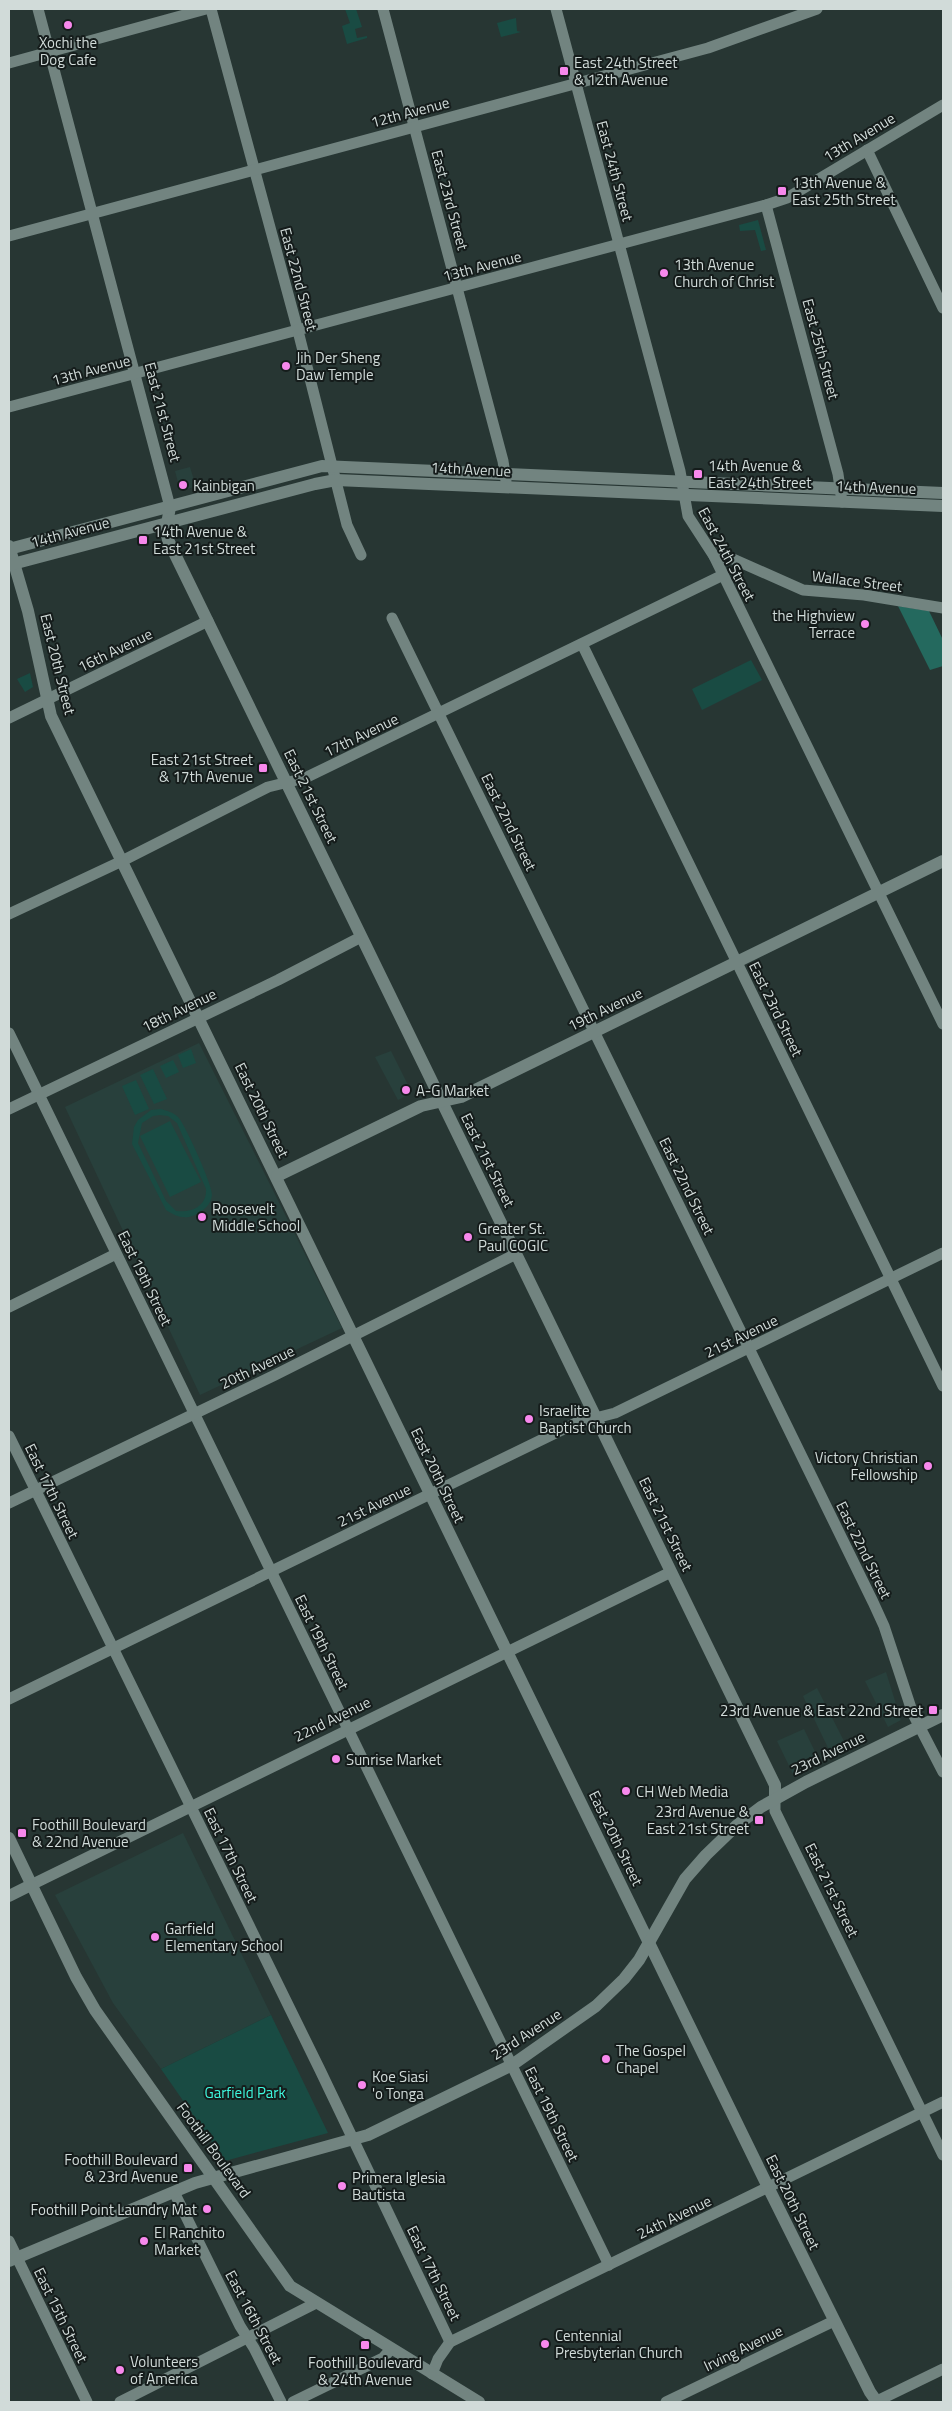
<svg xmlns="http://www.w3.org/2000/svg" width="952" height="2411" font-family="'Titillium Web',sans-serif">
<rect width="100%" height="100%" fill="#273633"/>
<!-- built -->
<g fill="#28403c">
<path d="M 190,467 L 196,487 L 180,490 L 175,471 Z"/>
<path d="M 199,1043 L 342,1328 L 200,1395 L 65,1107 Z"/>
<path d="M 391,1051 L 412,1093 L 398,1100 L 375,1057 Z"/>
<path d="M 886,1672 L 901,1720 L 888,1727 L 865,1681 Z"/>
<path d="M 817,1688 L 847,1747 L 831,1754 L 803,1696 Z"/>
<path d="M 804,1729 L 819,1760 L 793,1774 L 777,1741 Z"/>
<path d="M 183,1833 L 271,2015 L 161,2069 L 113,2003 L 55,1895 Z"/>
</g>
<!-- green -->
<g fill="#194b43" fill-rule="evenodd">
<path d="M 345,9 L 356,9 L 362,27 L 355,29 L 357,38 L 367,36 L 367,38 L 347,44 L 342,26 L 350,23 Z"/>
<path d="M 516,18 L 517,31 L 521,32 L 501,37 L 497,23 Z"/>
<path d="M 758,220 L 766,250 L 761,251 L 755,230 L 740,231 L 739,225 Z"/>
<path d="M 751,660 L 762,680 L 702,710 L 692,689 Z"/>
<path d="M 30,673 L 33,687 L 25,692 L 17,679 Z"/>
<path d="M 191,1049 L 196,1063 L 183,1068 L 178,1055 Z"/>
<path d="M 173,1060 L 179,1072 L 166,1078 L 160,1066 Z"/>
<path d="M 153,1069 L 167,1099 L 154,1104 L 140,1075 Z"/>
<path d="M 136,1080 L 149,1109 L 135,1115 L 122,1086 Z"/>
<path d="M 161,1109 C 167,1111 173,1112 178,1117 C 185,1124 213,1186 212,1195 C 211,1205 203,1211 195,1215 C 184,1220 175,1216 166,1210 L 132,1144 L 134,1127 L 138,1120 L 151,1110 ZM 160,1115 L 168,1116 L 177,1123 L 206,1189 C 207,1206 192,1213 176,1211 L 166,1201 L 138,1143 L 142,1123 L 153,1116 Z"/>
<path d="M 170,1121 L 201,1182 L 170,1197 L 140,1136 Z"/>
<path d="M 271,2015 L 328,2133 L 225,2161 L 161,2069 Z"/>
</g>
<!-- forest -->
<path fill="#24695e" d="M 898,606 L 929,611 L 943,640 L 943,666 L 930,670 Z"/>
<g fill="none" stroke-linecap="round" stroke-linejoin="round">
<!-- minor -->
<g stroke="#728480" stroke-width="11">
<path d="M 38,9 L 170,507"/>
<path d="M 211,9 L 298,331 L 347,525 L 361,555"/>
<path d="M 383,9 L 503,461 L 506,481"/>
<path d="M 556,9 L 680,471 L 688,516 L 714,556 L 943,1024"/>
<path d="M 9,63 L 206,9"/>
<path d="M 867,150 L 943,308"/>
<path d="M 766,205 L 838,474 L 842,502"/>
<path d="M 9,236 L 708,48 L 817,9"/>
<path d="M 9,407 L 766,205 L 787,198 L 943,105"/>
<path d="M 714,556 L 733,559 L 803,590 L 864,595 L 943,608"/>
<path d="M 392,618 L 873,1602 L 884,1626 L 913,1714 L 943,1772"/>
<path d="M 582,644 L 943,1386"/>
<path d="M 9,718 L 208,621"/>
<path d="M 9,914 L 122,861 L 268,787 L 305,778 L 723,575"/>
<path d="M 9,1033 L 609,2265"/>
<path d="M 9,1109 L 278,980 L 361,937"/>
<path d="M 9,1307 L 116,1254"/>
<path d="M 9,1436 L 320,2070 L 450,2342"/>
<path d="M 9,1503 L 275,1375 L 516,1254"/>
<path d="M 9,1699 L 576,1423 L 615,1413 L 943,1253"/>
<path d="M 775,1798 L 775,1811 L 943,2155"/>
<path d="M 31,1885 L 671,1572"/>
<path d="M 174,2192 L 240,2326 L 254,2348 L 281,2402"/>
<path d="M 9,2241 L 87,2402"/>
<path d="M 432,2374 L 438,2359 L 450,2342 L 943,2102"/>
<path d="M 120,2402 L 316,2303"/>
<path d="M 293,2402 L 383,2358 L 391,2349"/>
<path d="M 666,2402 L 834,2321"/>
<path d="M 875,2402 L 943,2369"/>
</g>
<!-- tertiary -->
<g stroke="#728480" stroke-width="12">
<path d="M 170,507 L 166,530 L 168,540 L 775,1785 L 775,1798"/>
<path d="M 9,546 L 28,611 L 51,716 L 768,2187 L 870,2392 L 877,2402"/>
<path d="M 277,1176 L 421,1106 L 461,1097 L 943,861"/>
<path d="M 9,2261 L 195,2183 L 368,2135 L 512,2065 L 596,2006 L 624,1979 L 639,1960 L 685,1879 L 706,1855 L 736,1826 L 761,1807 L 806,1782 L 943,1715"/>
</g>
<!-- secondary -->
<g stroke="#728480" stroke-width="12">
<path d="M 9,549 L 322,466 L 943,493"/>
<path d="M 9,565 L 315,484 L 336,480 L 943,506"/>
<path d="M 9,1838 L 76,1977 L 95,2010 L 290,2286 L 479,2402"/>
<path d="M 9,1896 L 31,1885"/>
</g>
</g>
<!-- markers -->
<g fill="#f788ec" stroke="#151c1b" stroke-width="2">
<circle cx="68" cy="25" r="5"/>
<rect x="559" y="66" width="10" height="10" rx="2.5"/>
<rect x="777" y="186" width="10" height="10" rx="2.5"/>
<circle cx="664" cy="273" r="5"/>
<circle cx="286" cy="366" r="5"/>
<rect x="693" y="469" width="10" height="10" rx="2.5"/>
<circle cx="183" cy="485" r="5"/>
<rect x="138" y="535" width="10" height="10" rx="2.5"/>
<circle cx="865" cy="624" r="5"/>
<rect x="258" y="763" width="10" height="10" rx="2.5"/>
<circle cx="406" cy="1090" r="5"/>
<circle cx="202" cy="1217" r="5"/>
<circle cx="468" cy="1237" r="5"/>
<circle cx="529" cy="1419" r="5"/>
<circle cx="928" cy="1466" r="5"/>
<rect x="928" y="1705" width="10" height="10" rx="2.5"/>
<circle cx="336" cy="1759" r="5"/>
<circle cx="626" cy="1791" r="5"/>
<rect x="754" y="1815" width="10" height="10" rx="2.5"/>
<rect x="17" y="1828" width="10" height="10" rx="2.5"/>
<circle cx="155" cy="1937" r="5"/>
<circle cx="606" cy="2059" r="5"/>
<circle cx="362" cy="2085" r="5"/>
<rect x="183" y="2163" width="10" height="10" rx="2.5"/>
<circle cx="342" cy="2186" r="5"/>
<circle cx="207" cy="2209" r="5"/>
<circle cx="144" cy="2241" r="5"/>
<circle cx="545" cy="2344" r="5"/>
<rect x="360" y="2340" width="10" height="10" rx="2.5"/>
<circle cx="120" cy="2370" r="5"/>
</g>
<g text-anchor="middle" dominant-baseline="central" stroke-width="4" stroke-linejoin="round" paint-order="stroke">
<!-- poi labels -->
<g font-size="15" fill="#d1dbd9" stroke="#151c1b" text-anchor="start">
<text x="68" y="42" text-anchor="middle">Xochi the<tspan x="68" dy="17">Dog Cafe</tspan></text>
<text x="574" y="62">East 24th Street<tspan x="574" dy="17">&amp; 12th Avenue</tspan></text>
<text x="792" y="182">13th Avenue &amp;<tspan x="792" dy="17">East 25th Street</tspan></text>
<text x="674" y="264">13th Avenue<tspan x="674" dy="17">Church of Christ</tspan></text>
<text x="296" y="357">Jih Der Sheng<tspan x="296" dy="17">Daw Temple</tspan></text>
<text x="708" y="465">14th Avenue &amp;<tspan x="708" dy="17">East 24th Street</tspan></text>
<text x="193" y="485">Kainbigan</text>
<text x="153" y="531">14th Avenue &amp;<tspan x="153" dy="17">East 21st Street</tspan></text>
<text x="855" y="615" text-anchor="end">the Highview<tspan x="855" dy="17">Terrace</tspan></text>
<text x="253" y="759" text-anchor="end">East 21st Street<tspan x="253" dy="17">&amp; 17th Avenue</tspan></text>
<text x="416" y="1090">A-G Market</text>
<text x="212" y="1208">Roosevelt<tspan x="212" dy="17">Middle School</tspan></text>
<text x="478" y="1228">Greater St.<tspan x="478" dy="17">Paul COGIC</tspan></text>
<text x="539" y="1410">Israelite<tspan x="539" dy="17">Baptist Church</tspan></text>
<text x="918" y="1457" text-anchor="end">Victory Christian<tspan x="918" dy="17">Fellowship</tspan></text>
<text x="923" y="1710" text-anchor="end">23rd Avenue &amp; East 22nd Street</text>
<text x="346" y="1759">Sunrise Market</text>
<text x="636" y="1791">CH Web Media</text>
<text x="749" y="1811" text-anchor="end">23rd Avenue &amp;<tspan x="749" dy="17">East 21st Street</tspan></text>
<text x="32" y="1824">Foothill Boulevard<tspan x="32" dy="17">&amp; 22nd Avenue</tspan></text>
<text x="165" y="1928">Garfield<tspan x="165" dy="17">Elementary School</tspan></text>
<text x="616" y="2050">The Gospel<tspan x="616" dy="17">Chapel</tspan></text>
<text x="372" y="2076">Koe Siasi<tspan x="372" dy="17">'o Tonga</tspan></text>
<text x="178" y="2159" text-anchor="end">Foothill Boulevard<tspan x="178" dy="17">&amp; 23rd Avenue</tspan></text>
<text x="352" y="2177">Primera Iglesia<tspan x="352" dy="17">Bautista</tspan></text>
<text x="197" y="2209" text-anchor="end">Foothill Point Laundry Mat</text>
<text x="154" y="2232">El Ranchito<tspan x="154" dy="17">Market</tspan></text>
<text x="555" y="2335">Centennial<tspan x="555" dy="17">Presbyterian Church</tspan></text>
<text x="130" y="2361">Volunteers<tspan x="130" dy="17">of America</tspan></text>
<text x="365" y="2362" text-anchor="middle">Foothill Boulevard<tspan x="365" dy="17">&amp; 24th Avenue</tspan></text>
</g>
<!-- street labels -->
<g font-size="15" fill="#d1dbd9" stroke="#151c1b">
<text transform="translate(410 112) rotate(-15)">12th Avenue</text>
<text transform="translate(859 137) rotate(-31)">13th Avenue</text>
<text transform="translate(615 171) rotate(75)">East 24th Street</text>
<text transform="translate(450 200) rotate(75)">East 23rd Street</text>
<text transform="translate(482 266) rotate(-15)">13th Avenue</text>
<text transform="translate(299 279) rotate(75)">East 22nd Street</text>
<text transform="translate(821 349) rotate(75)">East 25th Street</text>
<text transform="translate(91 370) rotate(-15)">13th Avenue</text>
<text transform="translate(163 412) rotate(75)">East 21st Street</text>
<text transform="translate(471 469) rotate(3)">14th Avenue</text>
<text transform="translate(876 487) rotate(2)">14th Avenue</text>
<text transform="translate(70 532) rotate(-15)">14th Avenue</text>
<text transform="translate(727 554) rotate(62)">East 24th Street</text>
<text transform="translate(857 581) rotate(7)">Wallace Street</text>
<text transform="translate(115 650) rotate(-26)">16th Avenue</text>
<text transform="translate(58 664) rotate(76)">East 20th Street</text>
<text transform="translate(361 735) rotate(-26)">17th Avenue</text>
<text transform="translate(311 796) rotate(64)">East 21st Street</text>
<text transform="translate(509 822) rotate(64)">East 22nd Street</text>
<text transform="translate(605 1009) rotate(-26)">19th Avenue</text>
<text transform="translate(776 1009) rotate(64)">East 23rd Street</text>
<text transform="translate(179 1010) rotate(-26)">18th Avenue</text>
<text transform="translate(262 1110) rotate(64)">East 20th Street</text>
<text transform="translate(488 1160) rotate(64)">East 21st Street</text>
<text transform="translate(687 1186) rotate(64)">East 22nd Street</text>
<text transform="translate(145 1278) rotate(64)">East 19th Street</text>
<text transform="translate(741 1336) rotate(-26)">21st Avenue</text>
<text transform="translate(257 1367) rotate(-26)">20th Avenue</text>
<text transform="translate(438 1475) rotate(64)">East 20th Street</text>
<text transform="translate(52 1491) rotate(64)">East 17th Street</text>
<text transform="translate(374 1505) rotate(-26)">21st Avenue</text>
<text transform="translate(666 1524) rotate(64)">East 21st Street</text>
<text transform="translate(864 1550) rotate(64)">East 22nd Street</text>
<text transform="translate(322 1642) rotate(64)">East 19th Street</text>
<text transform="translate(332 1719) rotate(-26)">22nd Avenue</text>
<text transform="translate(828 1753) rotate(-26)">23rd Avenue</text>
<text transform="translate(616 1838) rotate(64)">East 20th Street</text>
<text transform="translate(231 1855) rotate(64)">East 17th Street</text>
<text transform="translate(832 1890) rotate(64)">East 21st Street</text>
<text transform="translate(526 2034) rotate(-33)">23rd Avenue</text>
<text transform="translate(552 2114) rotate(64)">East 19th Street</text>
<text transform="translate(214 2150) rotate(54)">Foothill Boulevard</text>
<text transform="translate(793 2202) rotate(64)">East 20th Street</text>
<text transform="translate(674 2217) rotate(-26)">24th Avenue</text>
<text transform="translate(434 2273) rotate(64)">East 17th Street</text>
<text transform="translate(61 2315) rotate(64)">East 15th Street</text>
<text transform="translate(254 2317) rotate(62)">East 16th Street</text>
<text transform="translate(743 2348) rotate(-26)">Irving Avenue</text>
</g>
<!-- park labels -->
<g font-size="15" fill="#3ef8de" stroke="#151c1b">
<text x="245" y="2092">Garfield Park</text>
</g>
</g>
<!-- border -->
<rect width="952" height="2411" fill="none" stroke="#d1dbd9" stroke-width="20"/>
</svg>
